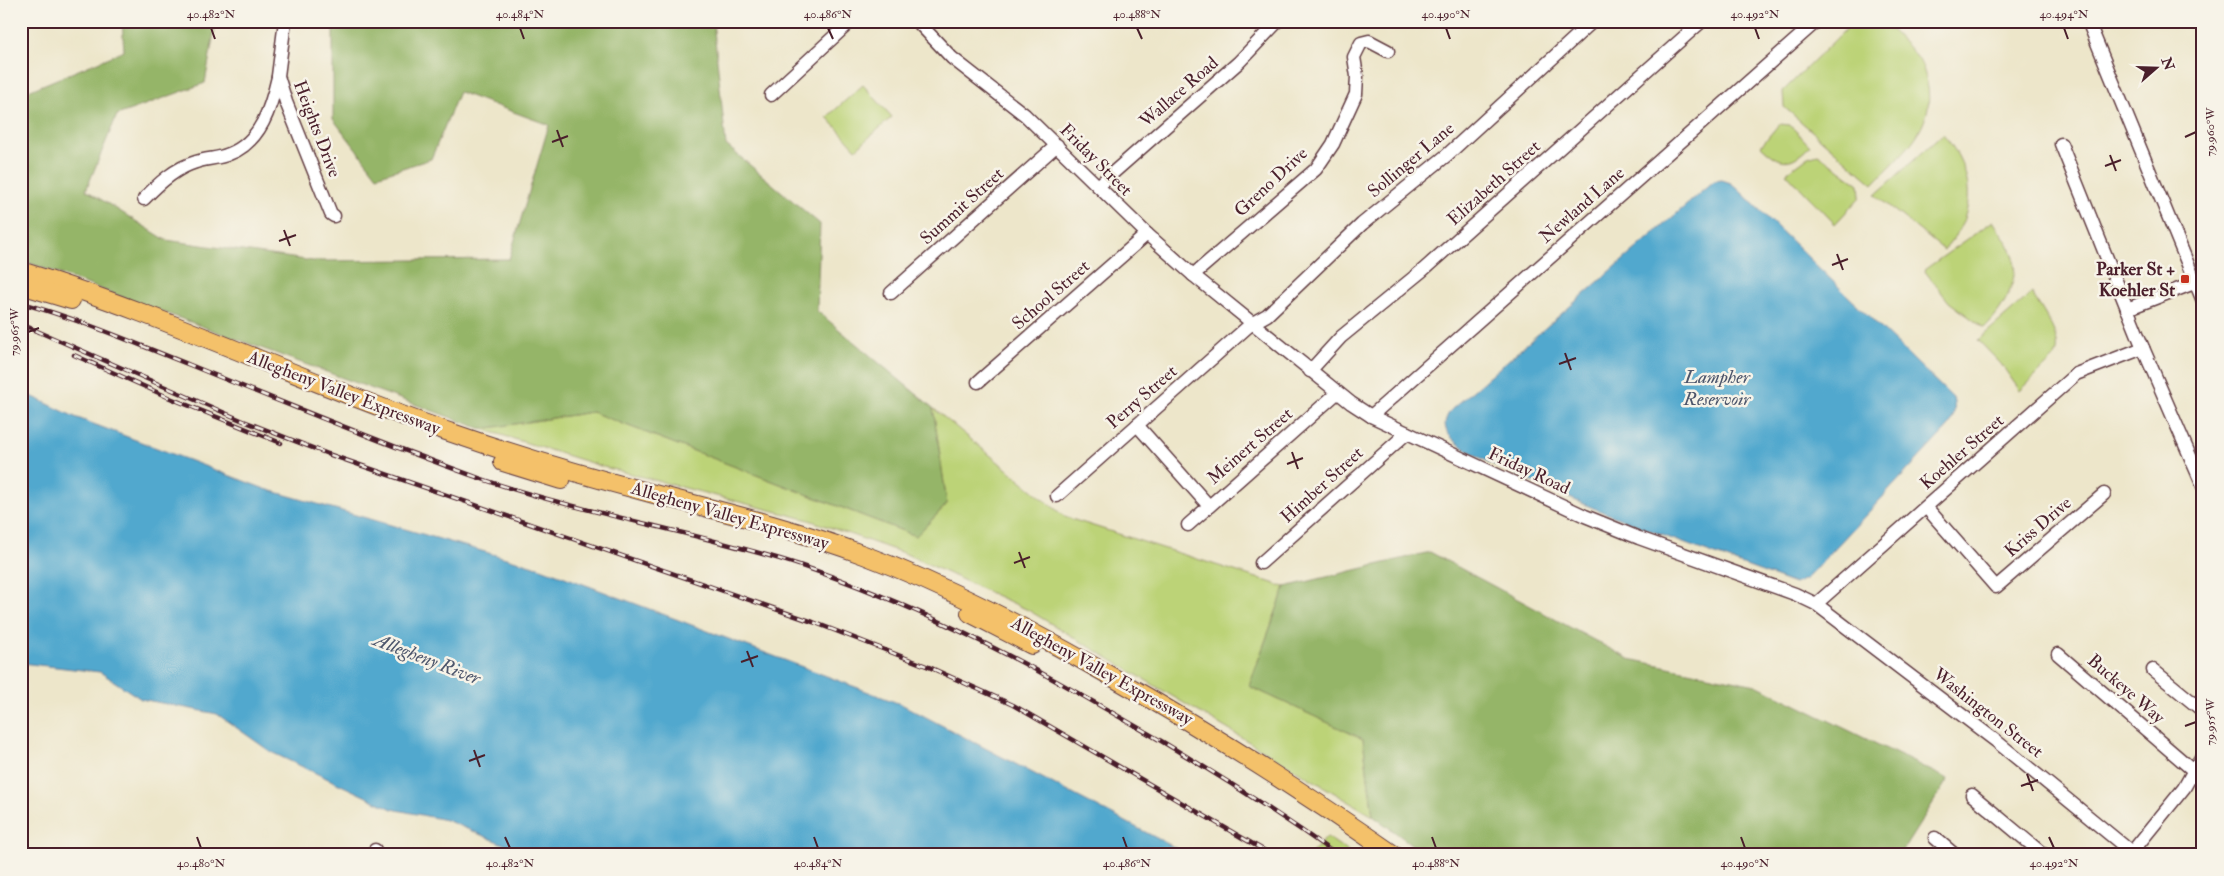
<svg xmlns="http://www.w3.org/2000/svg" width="2224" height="876" font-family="'IM FELL Double Pica',serif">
<rect width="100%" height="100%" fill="#f7f3e8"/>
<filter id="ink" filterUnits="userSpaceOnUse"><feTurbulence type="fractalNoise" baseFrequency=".02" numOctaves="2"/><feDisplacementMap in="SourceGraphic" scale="10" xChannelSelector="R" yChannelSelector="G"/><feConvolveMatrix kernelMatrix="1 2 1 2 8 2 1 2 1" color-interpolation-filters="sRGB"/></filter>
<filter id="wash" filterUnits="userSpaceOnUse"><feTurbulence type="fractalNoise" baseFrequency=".0096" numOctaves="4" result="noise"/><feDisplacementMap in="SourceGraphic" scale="20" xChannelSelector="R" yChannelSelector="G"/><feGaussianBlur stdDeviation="1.12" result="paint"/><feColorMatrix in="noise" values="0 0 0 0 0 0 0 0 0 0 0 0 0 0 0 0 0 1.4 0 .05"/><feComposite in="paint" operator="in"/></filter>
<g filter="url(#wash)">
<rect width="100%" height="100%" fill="#ede6ca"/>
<!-- green -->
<g fill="#bcd377" stroke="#837951">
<path d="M 1854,21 L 1882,21 C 1894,33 1907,44 1917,57 C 1922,63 1925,74 1927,82 C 1937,128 1902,153 1873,184 L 1784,107 L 1783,91 Z"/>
<path d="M 863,85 L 892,117 L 856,149 L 827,117 Z"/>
<path d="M 1779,124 L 1790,125 L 1810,146 C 1790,166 1781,165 1761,146 Z"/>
<path d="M 1943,134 C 1974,171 1979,213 1944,250 L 1875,195 Z"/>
<path d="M 1818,154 L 1859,184 L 1860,197 L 1835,224 L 1786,173 L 1808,157 Z"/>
<path d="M 1993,221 C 2000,232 2011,245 2014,258 C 2018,284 2002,311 1984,328 L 1949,302 L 1924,270 Z"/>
<path d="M 2032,293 C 2041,310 2065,339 2055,357 L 2020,391 L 2001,364 L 1978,340 Z"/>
<path d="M 933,408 L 1065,517 L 1285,587 L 1249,686 L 1363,739 L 1373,816 L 1028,610 L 906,554 L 809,520 L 604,467 L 482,429 L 592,412 L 916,536 L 947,504 Z"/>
<path d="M 1327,837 L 1353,855 L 1310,855 Z"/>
</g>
<!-- forest -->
<g fill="#95b568" stroke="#706a4a">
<path d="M 122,21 L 216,21 L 205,83 L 117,115 L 86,190 L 166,240 L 313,261 L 509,259 L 549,125 L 459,92 L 431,159 L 377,176 L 333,119 L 333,21 L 713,21 L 726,145 L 820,224 L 817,311 L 933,408 L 947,504 L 916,536 L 592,412 L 482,429 L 21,260 L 21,94 L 124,51 Z"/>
<path d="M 1430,552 L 1629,659 L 1756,685 L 1948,779 L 1900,855 L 1597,855 L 1575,846 L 1569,855 L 1426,855 L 1373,816 L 1363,739 L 1249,686 L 1285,587 Z"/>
</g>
<!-- water -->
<g fill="#51a8ce" stroke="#4e647c">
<path d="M 1722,180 L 1731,183 L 1739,190 L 1953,398 C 1956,409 1954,416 1949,426 L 1807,578 L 1795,584 C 1705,551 1614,519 1526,479 C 1504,469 1466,454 1450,436 C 1442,427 1445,417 1452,409 L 1714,181 Z"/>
<path d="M 21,391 L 75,417 L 265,489 L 541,568 L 903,705 L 1189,855 L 529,855 L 446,820 L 392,809 L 271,752 L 217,714 L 141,699 L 100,672 L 21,663 Z"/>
</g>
</g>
<g filter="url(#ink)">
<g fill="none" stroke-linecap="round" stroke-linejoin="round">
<!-- minor casing -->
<g stroke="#623d43" stroke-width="15">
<g id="minor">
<path d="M 285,21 L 278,76 L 286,102 L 331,214 L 334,216"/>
<path d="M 917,21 L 952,58 L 1025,115 L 1147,234 L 1193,275 L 1351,403 L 1371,416 L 1585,516 L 1639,538 L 1795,594 L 1816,604 L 1996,741 L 2135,855"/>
<path d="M 2088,21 L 2203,301"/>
<path d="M 771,95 L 851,21"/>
<path d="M 2061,144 L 2143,348 L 2203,486"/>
<path d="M 1098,186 L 1239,62 L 1278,21"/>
<path d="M 144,199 C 158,184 175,168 196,162 C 207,158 218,159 229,154 C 261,142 271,107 278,77"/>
<path d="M 1193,275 L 1316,169 L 1333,144 L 1356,94 L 1357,76 L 1354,57 L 1361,43 L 1369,41 L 1388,51"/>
<path d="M 891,293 L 1057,145"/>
<path d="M 2127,309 L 2202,280"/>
<path d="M 1310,371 L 1341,337 L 1423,270 L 1702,21"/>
<path d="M 978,382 L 1147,234"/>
<path d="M 1371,416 L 1817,21"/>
<path d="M 1137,425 L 1209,506"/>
<path d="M 1057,496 L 1251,324 L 1267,315 L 1362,224 L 1447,155 L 1593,21"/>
<path d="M 1926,507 L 1996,587 L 2104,494"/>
<path d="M 1188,525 L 1337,393"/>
<path d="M 1261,563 L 1407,433"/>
<path d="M 1816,604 L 2076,374 L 2143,348"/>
<path d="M 2058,654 L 2194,771"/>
<path d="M 2153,670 L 2203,711"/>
<path d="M 1972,795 L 2044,855"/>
<path d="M 1935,838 L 1955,855"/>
<path d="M 2132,852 L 2184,788 L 2203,754"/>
<path d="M 373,855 L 375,850"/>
</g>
</g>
<!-- highway casing -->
<g stroke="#623d43" stroke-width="20">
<g id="highway">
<path d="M 21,271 C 168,316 307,384 452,433 C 518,456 586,476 654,494 C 724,512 795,529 864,555 C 949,587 1028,629 1107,674 C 1206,730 1301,790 1394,855"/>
<path d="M 21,285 L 71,300"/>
<path d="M 503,462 L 561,480"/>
<path d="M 970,613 L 1032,645"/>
</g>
</g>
<!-- minor -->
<use href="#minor" stroke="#fff" stroke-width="12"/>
<!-- highway -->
<use href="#highway" stroke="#f4c16a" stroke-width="18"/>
<!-- rail casing -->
<g stroke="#4a1f2b" stroke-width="4.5">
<g id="rail">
<path d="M 21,303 C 79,319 134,343 190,365 C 286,404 382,443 479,478 C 584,514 694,531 799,565 C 909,602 1011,654 1111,712 C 1189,756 1264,803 1337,855"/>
<path d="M 21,324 L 241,420 L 328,454 L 813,622 L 929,667 L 1013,705 L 1272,855"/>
<path d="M 74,355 L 170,398 L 281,443"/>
</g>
</g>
<!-- rail -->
<use href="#rail" stroke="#f7f3e8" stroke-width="2.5" stroke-dasharray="8" stroke-linecap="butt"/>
</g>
</g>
<!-- ticks -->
<path fill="none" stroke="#4a1f2b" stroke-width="2" d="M 211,28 L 215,39M 520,28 L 524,39M 828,28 L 833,39M 1137,28 L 1142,39M 1446,28 L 1450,39M 1755,28 L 1759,39M 2064,28 L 2068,39M 557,130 L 563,147M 2185,137 L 2196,132M 552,142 L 568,136M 2110,155 L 2116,171M 2105,166 L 2121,160M 284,230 L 290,246M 279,241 L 296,235M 1837,254 L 1843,270M 1832,265 L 1848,259M 28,332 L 39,328M 1565,353 L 1571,370M 1559,364 L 1576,358M 1292,452 L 1298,469M 1287,464 L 1303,458M 1019,552 L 1025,568M 1014,563 L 1030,557M 747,651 L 753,667M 741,662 L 758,656M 2185,726 L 2196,722M 474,750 L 480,767M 469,761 L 485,755M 2027,774 L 2033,791M 2021,786 L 2038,780M 197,837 L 201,848M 505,837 L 510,848M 814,837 L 818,848M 1123,837 L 1127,848M 1432,837 L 1436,848M 1741,837 L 1745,848M 2049,837 L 2054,848"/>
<!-- markers -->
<rect fill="#c8321e" stroke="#f7f3e8" stroke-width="2" x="2180" y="274" width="10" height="10" rx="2.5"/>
<g text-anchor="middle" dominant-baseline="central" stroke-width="5" stroke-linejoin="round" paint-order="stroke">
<!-- street labels -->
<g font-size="18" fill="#4a1f2b" stroke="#f7f3e8">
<text transform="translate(1179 92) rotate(-41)">Wallace Road</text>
<text transform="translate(317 129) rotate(69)">Heights Drive</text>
<text transform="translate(1096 160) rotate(45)">Friday Street</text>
<text transform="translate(1411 160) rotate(-40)">Sollinger Lane</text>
<text transform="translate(1271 182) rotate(-43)">Greno Drive</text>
<text transform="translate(1494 183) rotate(-42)">Elizabeth Street</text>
<text transform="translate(1582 205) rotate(-41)">Newland Lane</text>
<text transform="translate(962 206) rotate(-42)">Summit Street</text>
<text transform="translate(1051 295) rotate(-41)">School Street</text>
<text transform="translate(344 393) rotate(21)">Allegheny Valley Expressway</text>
<text transform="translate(1142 397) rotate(-41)">Perry Street</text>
<text transform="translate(1250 446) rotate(-41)">Meinert Street</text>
<text transform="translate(1962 452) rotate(-41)">Koehler Street</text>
<text transform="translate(1529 471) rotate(25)">Friday Road</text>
<text transform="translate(1322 485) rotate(-42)">Himber Street</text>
<text transform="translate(730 516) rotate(16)">Allegheny Valley Expressway</text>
<text transform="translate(2038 527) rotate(-41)">Kriss Drive</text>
<text transform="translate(1102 671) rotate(29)">Allegheny Valley Expressway</text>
<text transform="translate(2126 689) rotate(41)">Buckeye Way</text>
<text transform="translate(1988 713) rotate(38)">Washington Street</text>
</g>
<!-- poi labels -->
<g font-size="18" font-weight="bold" fill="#4a1f2b" stroke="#f7f3e8" text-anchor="end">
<text x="2175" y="269">Parker St +<tspan x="2175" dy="21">Koehler St</tspan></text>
</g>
<!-- water labels -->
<g font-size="19" font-style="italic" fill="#4d566c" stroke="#f7f3e8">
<text x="1717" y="377">Lampher<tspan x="1717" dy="22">Reservoir</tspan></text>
<text transform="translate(427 659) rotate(21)">Allegheny River</text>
</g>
</g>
<!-- margin -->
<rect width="2224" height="876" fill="none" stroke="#f7f3e8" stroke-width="55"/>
<!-- north arrow -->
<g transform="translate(2156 68) rotate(70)" stroke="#f7f3e8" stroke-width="4" paint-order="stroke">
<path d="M0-4L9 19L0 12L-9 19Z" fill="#4a1f2b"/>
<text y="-8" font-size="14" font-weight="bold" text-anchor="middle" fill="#4a1f2b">N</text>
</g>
<rect x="28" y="28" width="2168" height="820" fill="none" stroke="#4a1f2b" stroke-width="2"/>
<g font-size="12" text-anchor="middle" fill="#4a1f2b">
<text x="211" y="18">40.482°N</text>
<text x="520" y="18">40.484°N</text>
<text x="828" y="18">40.486°N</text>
<text x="1137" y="18">40.488°N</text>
<text x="1446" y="18">40.490°N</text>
<text x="1755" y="18">40.492°N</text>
<text x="2064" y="18">40.494°N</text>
<text transform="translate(2210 132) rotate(-90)" y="4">79.960°W</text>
<text transform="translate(14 332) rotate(-90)" y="4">79.965°W</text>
<text transform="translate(2210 722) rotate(-90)" y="4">79.955°W</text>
<text x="201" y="867">40.480°N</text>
<text x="510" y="867">40.482°N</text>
<text x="818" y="867">40.484°N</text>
<text x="1127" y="867">40.486°N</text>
<text x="1436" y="867">40.488°N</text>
<text x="1745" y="867">40.490°N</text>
<text x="2054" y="867">40.492°N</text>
</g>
</svg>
